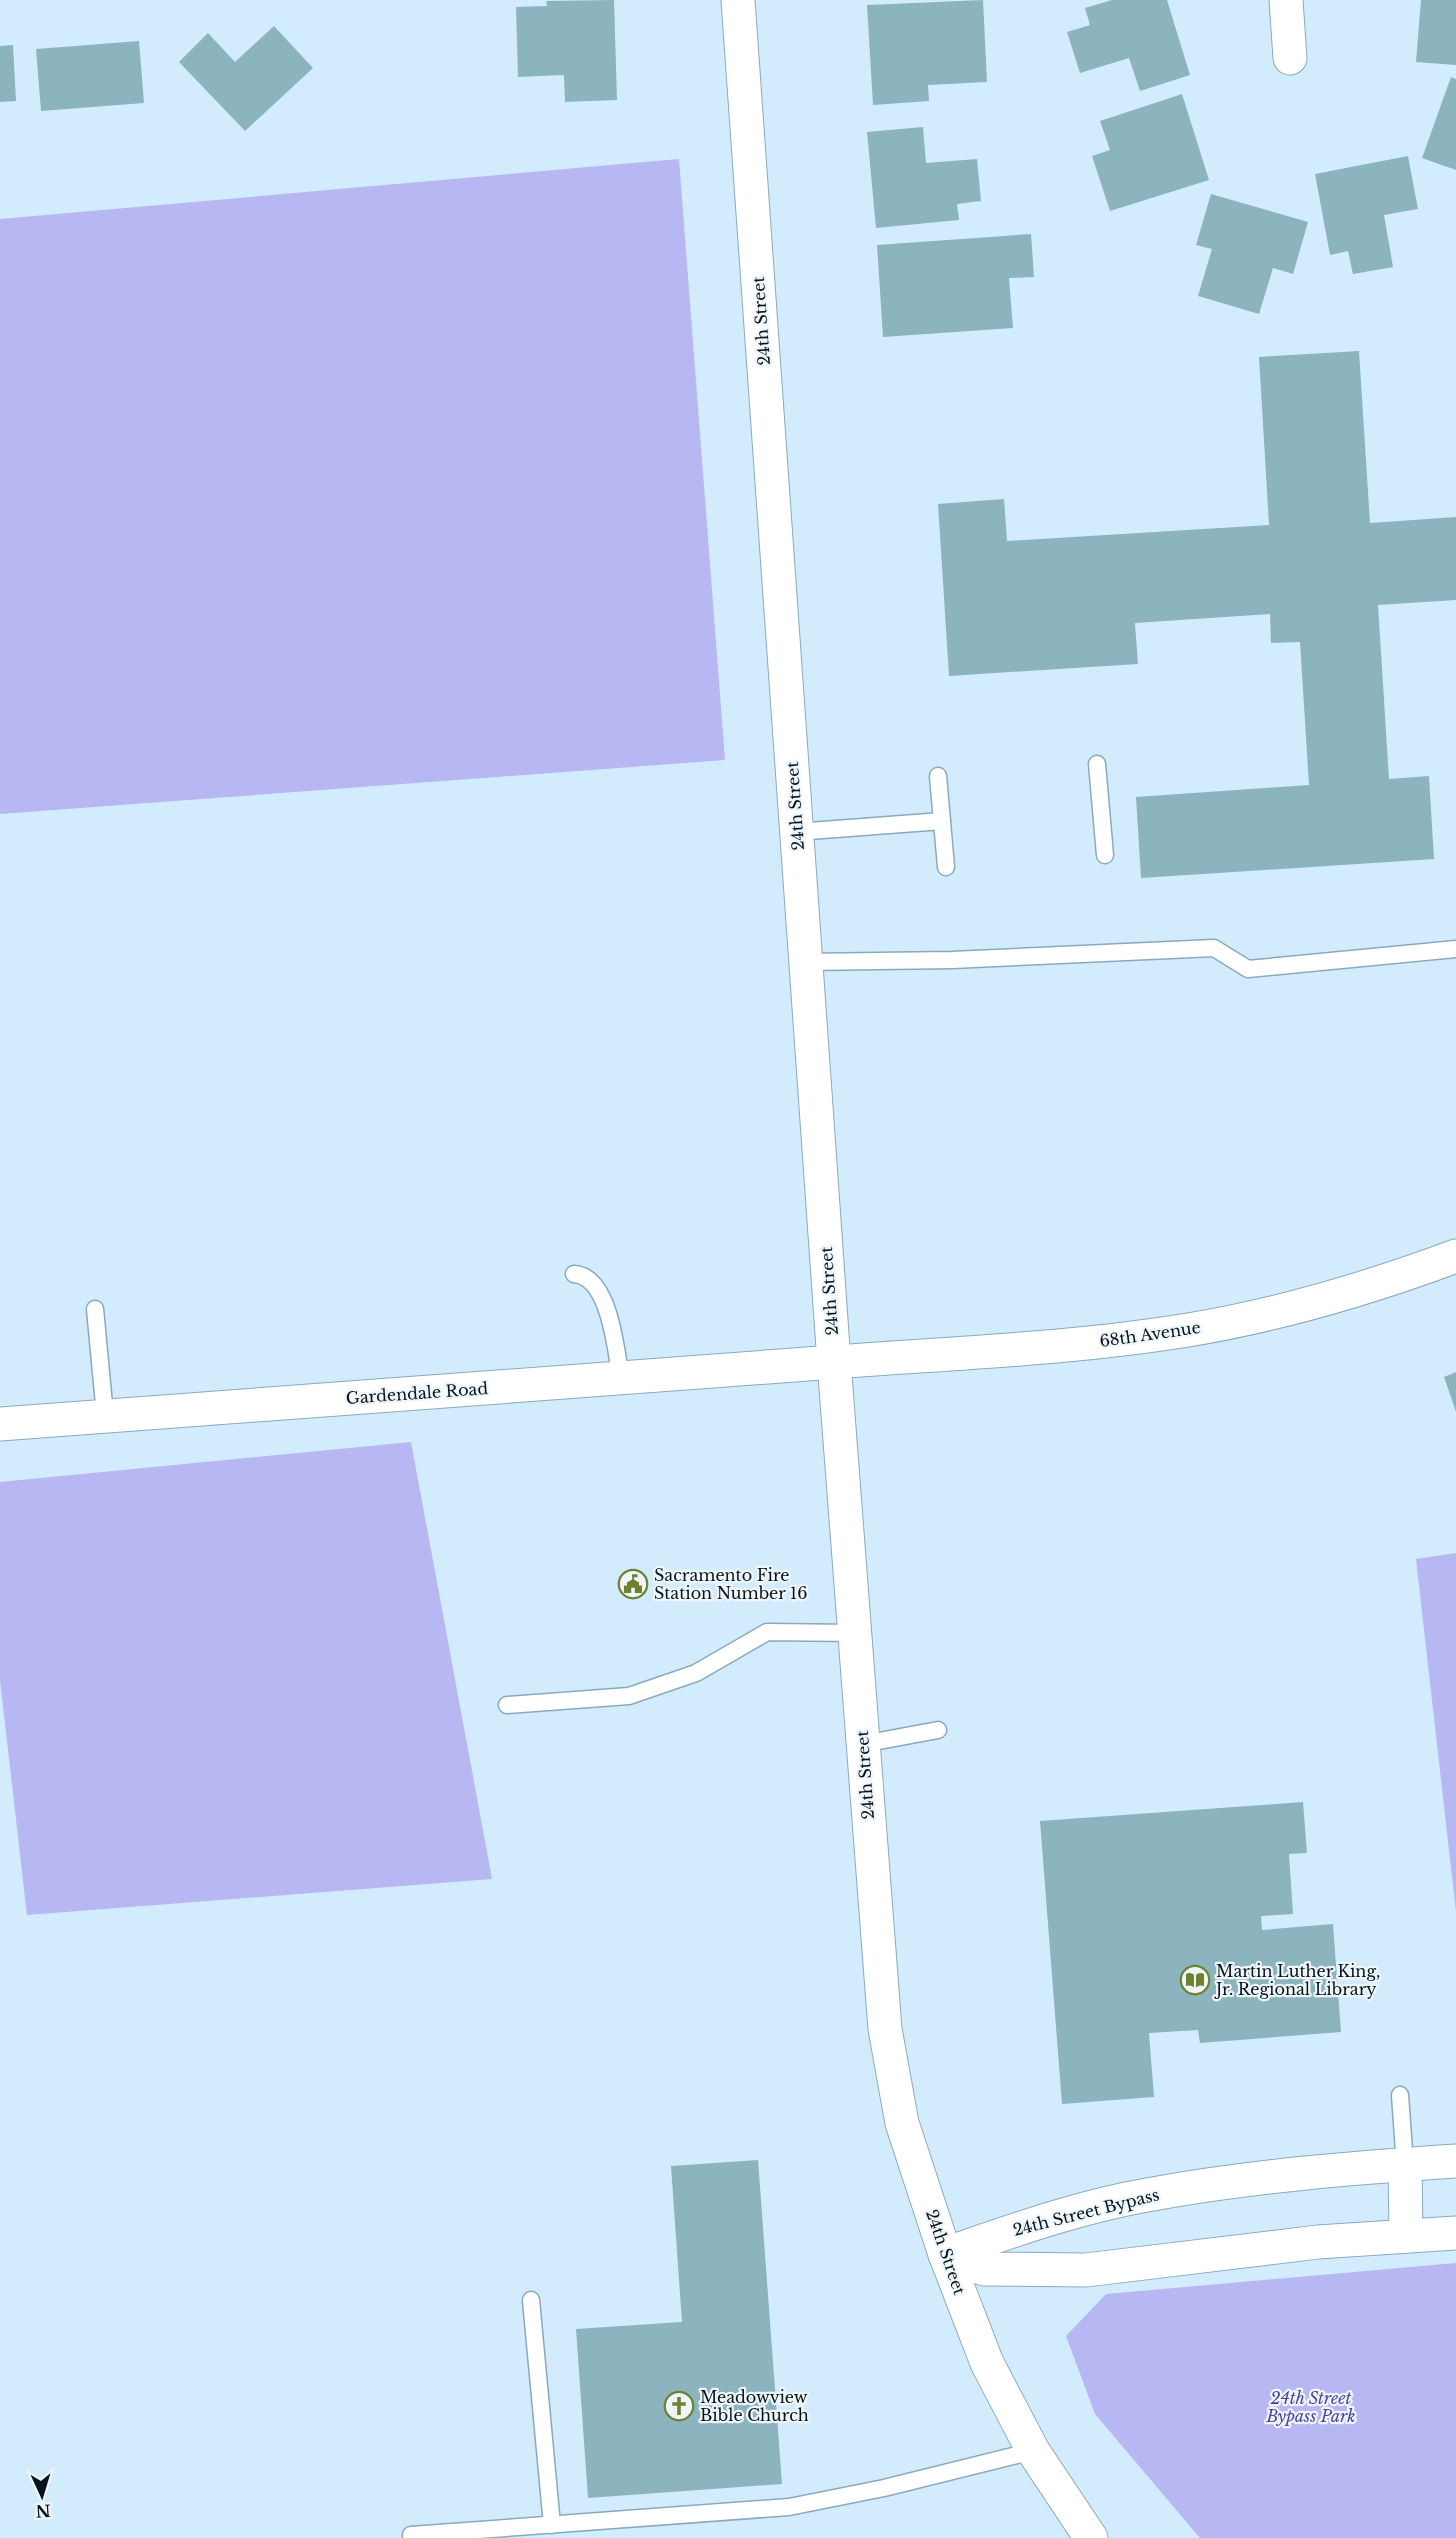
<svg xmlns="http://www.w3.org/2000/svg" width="1456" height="2538" font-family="'Libre Baskerville',serif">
<rect width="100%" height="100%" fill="#d2ecfd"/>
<!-- green -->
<g fill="#b7b7f3">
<path d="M 679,159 L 725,760 L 0,814 L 0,219 Z"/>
<path d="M 411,1442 L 492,1879 L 27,1915 L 0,1680 L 0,1482 Z"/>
<path d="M 1456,1553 L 1456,1912 L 1416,1559 Z"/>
<path d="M 1456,2263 L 1456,2538 L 1200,2538 L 1095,2414 L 1066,2336 L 1106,2294 Z"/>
</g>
<!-- building -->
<g fill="#8cb4be">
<path d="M 614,0 L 617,100 L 565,102 L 564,75 L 518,77 L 516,7 L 547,6 L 546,1 Z"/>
<path d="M 983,0 L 987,82 L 928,85 L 929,101 L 873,105 L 867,5 Z"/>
<path d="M 1112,0 L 1167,0 L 1190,75 L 1140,91 L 1129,58 L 1080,73 L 1067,32 L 1090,25 L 1085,8 Z"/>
<path d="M 1421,0 L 1456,0 L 1456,65 L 1416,62 Z"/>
<path d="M 274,26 L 313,68 L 245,131 L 179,62 L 208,33 L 235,62 Z"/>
<path d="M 139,41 L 144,103 L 41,111 L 36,49 Z"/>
<path d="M 13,45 L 16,101 L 0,102 L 0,46 Z"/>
<path d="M 1451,77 L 1456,79 L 1456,170 L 1422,158 Z"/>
<path d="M 1182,94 L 1209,180 L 1110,211 L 1092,156 L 1110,150 L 1100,121 Z"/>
<path d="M 923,127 L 926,163 L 977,159 L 981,201 L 957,204 L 959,220 L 876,228 L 867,132 Z"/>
<path d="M 1408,156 L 1418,209 L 1384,215 L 1393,267 L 1353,274 L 1348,251 L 1330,255 L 1315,174 Z"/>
<path d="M 1211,194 L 1308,222 L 1293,274 L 1273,268 L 1259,314 L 1198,296 L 1212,249 L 1196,245 Z"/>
<path d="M 1031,234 L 1034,277 L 1009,278 L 1013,328 L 883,337 L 877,245 Z"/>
<path d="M 1359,351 L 1370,523 L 1456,517 L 1456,600 L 1378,605 L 1389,779 L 1429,776 L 1434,859 L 1141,878 L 1136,797 L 1309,785 L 1300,642 L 1271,643 L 1270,614 L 1135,623 L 1138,664 L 949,676 L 938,504 L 1004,499 L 1007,541 L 1269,525 L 1259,357 Z"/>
<path d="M 1456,1372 L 1456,1412 L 1444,1377 Z"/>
<path d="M 1303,1802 L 1307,1853 L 1289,1854 L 1293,1914 L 1261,1916 L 1262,1930 L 1333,1924 L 1341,2032 L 1200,2043 L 1198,2030 L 1149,2033 L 1154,2097 L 1062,2104 L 1040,1821 Z"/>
<path d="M 758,2160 L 782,2484 L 588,2498 L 576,2329 L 682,2322 L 671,2166 Z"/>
</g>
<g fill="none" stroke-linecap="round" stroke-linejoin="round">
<!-- service casing -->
<g stroke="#8ba9be" stroke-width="19">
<g id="service">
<path d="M 1097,764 L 1105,855"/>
<path d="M 938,776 L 946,867"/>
<path d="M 796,832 L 942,821"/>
<path d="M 806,962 L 952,960 L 1214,948 L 1248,969 L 1456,949"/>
<path d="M 574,1274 C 610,1276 616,1351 621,1379"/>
<path d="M 95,1309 L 105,1415"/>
<path d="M 507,1705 L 629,1696 L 696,1673 L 767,1632 L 855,1633"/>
<path d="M 863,1744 L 938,1730"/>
<path d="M 1400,2095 L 1405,2165"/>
<path d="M 531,2300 L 552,2525"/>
<path d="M 411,2535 L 789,2507 L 884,2488 L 1033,2451"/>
</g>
</g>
<!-- minor casing -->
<g stroke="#8ba9be" stroke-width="35">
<g id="minor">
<path d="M 1286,0 L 1290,58"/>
<path d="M 0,1424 L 834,1362"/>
<path d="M 1405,2165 L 1406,2236"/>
<path d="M 945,2254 C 1012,2231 1078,2207 1147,2195 C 1250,2176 1352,2168 1456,2161"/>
<path d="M 945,2254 L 984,2269 L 1086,2270 L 1318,2242 L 1456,2233"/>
</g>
</g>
<!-- tertiary casing -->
<g stroke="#8ba9be" stroke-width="35">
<g id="tertiary">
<path d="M 738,0 L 834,1362 L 885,2029 L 902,2123 L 945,2254 L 987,2363 L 1033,2451 L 1091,2538"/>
<path d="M 834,1362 C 952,1353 1071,1349 1188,1330 C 1279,1315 1370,1288 1456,1256"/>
</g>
</g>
<!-- service -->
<use href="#service" stroke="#fff" stroke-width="16"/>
<!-- minor -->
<use href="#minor" stroke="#fff" stroke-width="33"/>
<!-- tertiary -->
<use href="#tertiary" stroke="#fff" stroke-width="33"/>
</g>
<!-- icons -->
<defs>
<g id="civic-ring" transform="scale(1.5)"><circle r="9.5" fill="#eff6fa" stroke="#6d8131" stroke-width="1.5"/><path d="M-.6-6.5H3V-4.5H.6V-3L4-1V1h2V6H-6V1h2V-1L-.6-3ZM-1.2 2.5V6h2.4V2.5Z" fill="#6d8131"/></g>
<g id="library-ring" transform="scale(1.5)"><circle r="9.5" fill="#eff6fa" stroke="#6d8131" stroke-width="1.5"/><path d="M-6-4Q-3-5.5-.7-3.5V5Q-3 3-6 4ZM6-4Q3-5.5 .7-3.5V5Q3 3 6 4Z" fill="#6d8131"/></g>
<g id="church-ring" transform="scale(1.5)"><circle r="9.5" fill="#eff6fa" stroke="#6d8131" stroke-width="1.5"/><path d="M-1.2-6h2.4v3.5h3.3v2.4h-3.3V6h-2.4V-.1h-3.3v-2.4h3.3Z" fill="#6d8131"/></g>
</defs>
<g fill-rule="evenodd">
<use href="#civic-ring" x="633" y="1584"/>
<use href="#library-ring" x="1195" y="1980"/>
<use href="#church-ring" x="679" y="2406"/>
</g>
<g text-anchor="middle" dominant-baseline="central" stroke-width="4.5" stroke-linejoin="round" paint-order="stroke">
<!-- street labels -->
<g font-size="16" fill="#08141b" stroke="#eff6fa">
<text transform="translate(761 321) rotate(-94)">24th Street</text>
<text transform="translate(795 806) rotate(-94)">24th Street</text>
<text transform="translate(829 1291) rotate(-94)">24th Street</text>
<text transform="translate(1150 1334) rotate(-8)">68th Avenue</text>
<text transform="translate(417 1393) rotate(-4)">Gardendale Road</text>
<text transform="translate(865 1775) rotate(-94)">24th Street</text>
<text transform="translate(1086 2212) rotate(-14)">24th Street Bypass</text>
<text transform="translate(946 2252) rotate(71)">24th Street</text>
</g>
<!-- poi labels -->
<g font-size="16" fill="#08141b" stroke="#eff6fa" text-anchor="start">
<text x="654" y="1575">Sacramento Fire<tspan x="654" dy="18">Station Number 16</tspan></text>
<text x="1216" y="1971">Martin Luther King,<tspan x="1216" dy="18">Jr. Regional Library</tspan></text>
<text x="700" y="2397">Meadowview<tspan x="700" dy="18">Bible Church</tspan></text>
</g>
<!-- park labels -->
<g font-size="16" font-style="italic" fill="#4d40a3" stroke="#eff6fa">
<text x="1311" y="2398">24th Street<tspan x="1311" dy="18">Bypass Park</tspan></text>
</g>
</g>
<!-- north arrow -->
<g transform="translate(42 2496) rotate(176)" stroke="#eff6fa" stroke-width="4.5" paint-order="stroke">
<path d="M0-4.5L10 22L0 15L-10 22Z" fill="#08141b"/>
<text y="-9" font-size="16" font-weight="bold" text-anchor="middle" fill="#08141b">N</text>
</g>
</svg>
